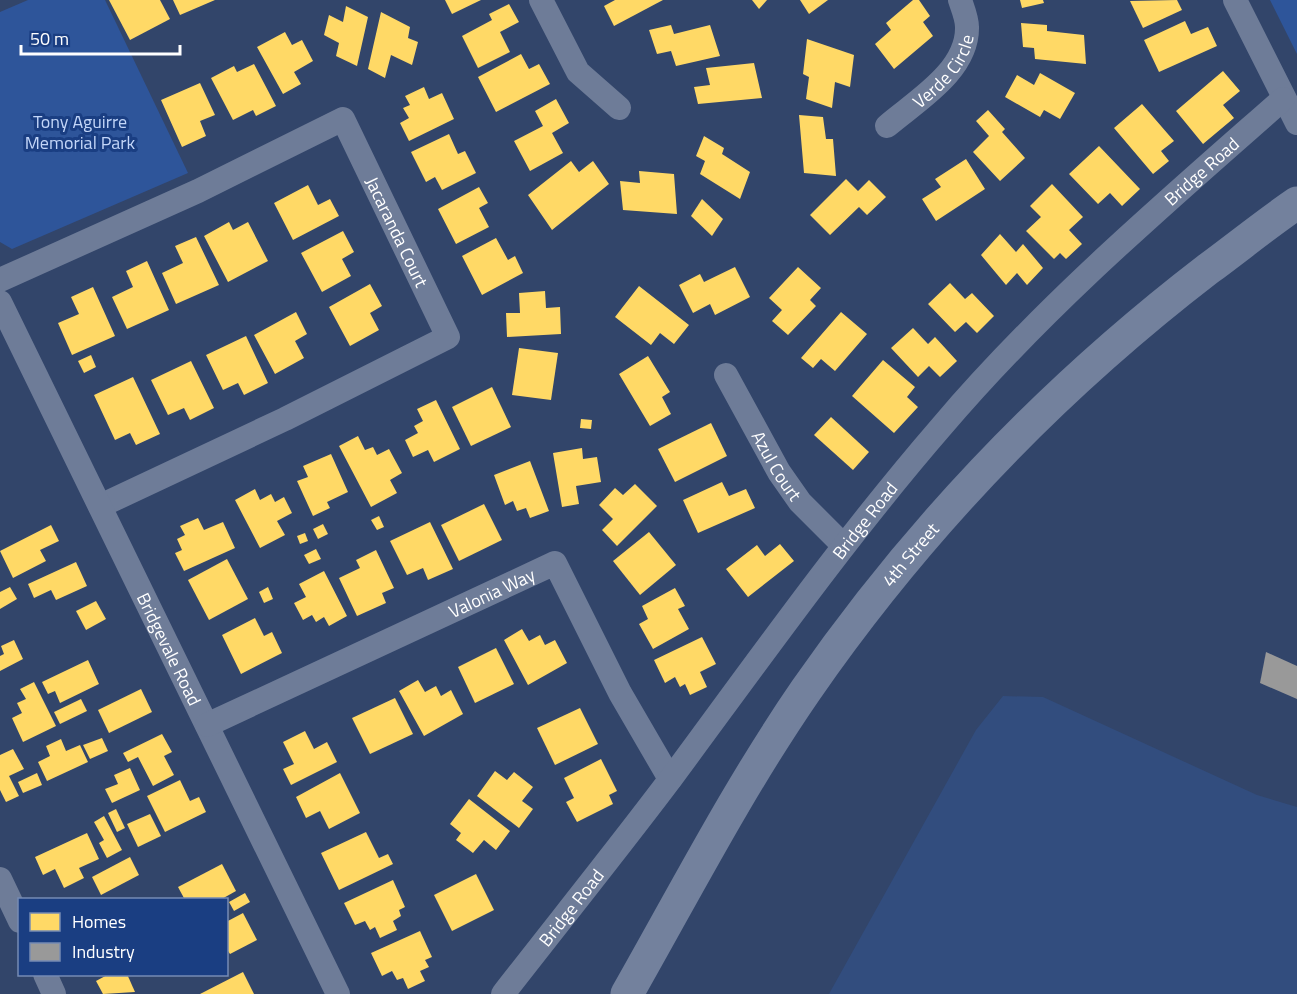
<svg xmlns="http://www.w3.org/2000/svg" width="1297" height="994" font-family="'Titillium Web',sans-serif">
<rect width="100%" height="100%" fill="#32456a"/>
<!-- green -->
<g fill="#2e559a">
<path d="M 28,0 L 105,0 L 188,173 L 12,249 L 0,242 L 0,12 Z"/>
<path d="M 1270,0 L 1297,0 L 1297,54 Z"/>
</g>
<!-- water -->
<path fill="#324d7e" d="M 1003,696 L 1043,697 L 1257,795 L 1297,807 L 1297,994 L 829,994 L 976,730 Z"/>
<!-- homes -->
<g fill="#ffd966">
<path d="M 109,0 L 160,0 L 170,19 L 130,40 Z"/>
<path d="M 173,0 L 215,0 L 180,15 Z"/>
<path d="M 445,0 L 481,0 L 452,14 Z"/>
<path d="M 615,0 L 663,0 L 614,26 L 604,6 Z"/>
<path d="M 752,0 L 767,0 L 759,9 Z"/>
<path d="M 800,0 L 828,0 L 809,14 Z"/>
<path d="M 913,0 L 919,0 L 930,16 L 923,22 L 933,36 L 894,69 L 875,44 L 891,30 L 886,23 Z"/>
<path d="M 1020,0 L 1043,0 L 1044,3 L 1022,8 Z"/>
<path d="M 1177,0 L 1182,10 L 1143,28 L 1130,1 Z"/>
<path d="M 509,4 L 519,22 L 500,32 L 510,52 L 478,68 L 462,36 L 492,20 L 489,14 Z"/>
<path d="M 346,6 L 368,17 L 357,66 L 336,56 L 339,43 L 324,35 L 329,15 L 343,22 Z"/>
<path d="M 381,12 L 410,27 L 408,38 L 418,42 L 412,65 L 391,55 L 385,78 L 368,69 Z"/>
<path d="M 1185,21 L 1191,34 L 1208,27 L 1217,46 L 1159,72 L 1144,40 Z"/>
<path d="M 1021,23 L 1047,25 L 1047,31 L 1084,35 L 1086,64 L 1035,59 L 1034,48 L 1023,47 Z"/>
<path d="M 671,25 L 674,34 L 710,25 L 720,56 L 676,66 L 671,51 L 657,54 L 649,30 Z"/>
<path d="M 285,32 L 292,45 L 302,40 L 313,61 L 294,72 L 301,84 L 283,94 L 257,47 Z"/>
<path d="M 807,39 L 854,55 L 850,87 L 835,82 L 832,108 L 806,99 L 809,77 L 803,74 Z"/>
<path d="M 521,54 L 529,69 L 539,64 L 550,84 L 496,112 L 478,77 Z"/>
<path d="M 754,63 L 762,98 L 698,104 L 694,87 L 710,85 L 706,68 Z"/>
<path d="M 254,64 L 276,106 L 256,116 L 253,110 L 233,120 L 211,78 L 234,66 L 237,72 Z"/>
<path d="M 1223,71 L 1240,91 L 1223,105 L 1234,118 L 1203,144 L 1176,111 Z"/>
<path d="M 1040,73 L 1075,93 L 1060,119 L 1044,110 L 1040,117 L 1005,97 L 1017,75 L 1034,85 Z"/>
<path d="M 200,83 L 215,115 L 200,121 L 206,136 L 182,147 L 161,100 Z"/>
<path d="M 424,87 L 429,99 L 442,93 L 454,119 L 409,141 L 400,123 L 409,118 L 403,108 L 410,105 L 405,96 Z"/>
<path d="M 556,99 L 569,123 L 552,133 L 563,153 L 530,171 L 514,141 L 543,126 L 535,111 Z"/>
<path d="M 1142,104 L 1174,141 L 1161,151 L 1169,161 L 1153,174 L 1114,128 Z"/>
<path d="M 988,110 L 1005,129 L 1002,132 L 1025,158 L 1000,181 L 973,152 L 989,136 L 976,121 Z"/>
<path d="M 799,115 L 823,117 L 826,139 L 833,139 L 836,176 L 804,173 Z"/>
<path d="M 449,134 L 458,154 L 465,151 L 476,173 L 442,190 L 435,177 L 426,182 L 411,152 Z"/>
<path d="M 704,136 L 724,148 L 722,154 L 750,172 L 740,199 L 700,174 L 705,161 L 696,156 Z"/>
<path d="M 1099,146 L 1140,189 L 1122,206 L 1110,193 L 1098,204 L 1069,174 Z"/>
<path d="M 966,159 L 985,189 L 936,221 L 922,199 L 941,187 L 935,179 Z"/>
<path d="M 571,161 L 579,172 L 593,161 L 609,184 L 552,230 L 528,195 Z"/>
<path d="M 639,171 L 674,174 L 677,214 L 623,210 L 620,181 L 640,183 Z"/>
<path d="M 846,179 L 858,191 L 869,180 L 886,197 L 867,215 L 859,207 L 830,235 L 810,215 Z"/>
<path d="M 1052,184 L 1083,217 L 1069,230 L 1082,244 L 1066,259 L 1060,253 L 1054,259 L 1026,231 L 1041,217 L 1030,206 Z"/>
<path d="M 308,185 L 318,205 L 330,199 L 339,216 L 293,240 L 274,203 Z"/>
<path d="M 479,187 L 488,203 L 479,208 L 489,227 L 456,244 L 438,209 Z"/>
<path d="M 702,199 L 723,219 L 712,236 L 691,216 Z"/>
<path d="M 229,222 L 233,230 L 248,222 L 268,261 L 228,282 L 204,236 Z"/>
<path d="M 343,231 L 354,252 L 342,259 L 351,276 L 322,292 L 301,253 Z"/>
<path d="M 1000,234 L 1016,252 L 1023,244 L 1043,268 L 1027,285 L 1017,273 L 1006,285 L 981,255 Z"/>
<path d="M 196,237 L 219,285 L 176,304 L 162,273 L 183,263 L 175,246 Z"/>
<path d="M 496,238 L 508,260 L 515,256 L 523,273 L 482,295 L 462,256 Z"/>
<path d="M 147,261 L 169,310 L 127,329 L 112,297 L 133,287 L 126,271 Z"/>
<path d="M 735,267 L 750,297 L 715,315 L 710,304 L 693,313 L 679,285 L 700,274 L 704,282 Z"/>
<path d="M 798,267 L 821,288 L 810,300 L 816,306 L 788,335 L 772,321 L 782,310 L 769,298 Z"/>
<path d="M 950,283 L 965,299 L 972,293 L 994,316 L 977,333 L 966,322 L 955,332 L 928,304 Z"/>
<path d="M 370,284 L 382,306 L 370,313 L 379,330 L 350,346 L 329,307 Z"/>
<path d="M 639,286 L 689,325 L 674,344 L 660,333 L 651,345 L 615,317 Z"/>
<path d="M 93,287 L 115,336 L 72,355 L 58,323 L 79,314 L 71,297 Z"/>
<path d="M 545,291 L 546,308 L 560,307 L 561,334 L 507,337 L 506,313 L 520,313 L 519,293 Z"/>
<path d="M 296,312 L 307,334 L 295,341 L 304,358 L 275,374 L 254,335 Z"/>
<path d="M 841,312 L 867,334 L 835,371 L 821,359 L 813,368 L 801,358 Z"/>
<path d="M 913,328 L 928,344 L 935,337 L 957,361 L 940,377 L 929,366 L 918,377 L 891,348 Z"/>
<path d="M 246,336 L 268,383 L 244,395 L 238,383 L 223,390 L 206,355 Z"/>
<path d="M 519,348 L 558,353 L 551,400 L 512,395 Z"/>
<path d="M 91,355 L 96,367 L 84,373 L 78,361 Z"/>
<path d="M 648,356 L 670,392 L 662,397 L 671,414 L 650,426 L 619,374 Z"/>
<path d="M 883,360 L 915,387 L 907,397 L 918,407 L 894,433 L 852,396 Z"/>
<path d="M 191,361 L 214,408 L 190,420 L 184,408 L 168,415 L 151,380 Z"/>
<path d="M 133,377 L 160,434 L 136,445 L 130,433 L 115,440 L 94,395 Z"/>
<path d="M 492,387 L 511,427 L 471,446 L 452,407 Z"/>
<path d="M 436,400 L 460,449 L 434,462 L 428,450 L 413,457 L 405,440 L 418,433 L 414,426 L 423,421 L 417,409 Z"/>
<path d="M 831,417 L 869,452 L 853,470 L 814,435 Z"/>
<path d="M 581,419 L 592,420 L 591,429 L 580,428 Z"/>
<path d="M 711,423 L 727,456 L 675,482 L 658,449 Z"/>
<path d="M 358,436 L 365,450 L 373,447 L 377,455 L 389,449 L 402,473 L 390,480 L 397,493 L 371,507 L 339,446 Z"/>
<path d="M 582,448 L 583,459 L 597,457 L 601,482 L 576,486 L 579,504 L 562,507 L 553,453 Z"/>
<path d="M 331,454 L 348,492 L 327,502 L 330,508 L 313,516 L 297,481 L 308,477 L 303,466 Z"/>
<path d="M 530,461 L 549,511 L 530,518 L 526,508 L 517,511 L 513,501 L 505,505 L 494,475 Z"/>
<path d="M 722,482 L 729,496 L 746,489 L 755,508 L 698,533 L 683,500 Z"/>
<path d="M 635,484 L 657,506 L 617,546 L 602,530 L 613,519 L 599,505 L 615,488 L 623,495 Z"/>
<path d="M 255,489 L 260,500 L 271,494 L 275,502 L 284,497 L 292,513 L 277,521 L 285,535 L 260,548 L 235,500 Z"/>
<path d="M 484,504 L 502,540 L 459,561 L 441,525 Z"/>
<path d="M 379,516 L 384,527 L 377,530 L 371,520 Z"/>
<path d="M 198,518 L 204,530 L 223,522 L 235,548 L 184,571 L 175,553 L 182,550 L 177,539 L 185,535 L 180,526 Z"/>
<path d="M 430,522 L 453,569 L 428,580 L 423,568 L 407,575 L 390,541 Z"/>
<path d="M 323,524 L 328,534 L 318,539 L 313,529 Z"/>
<path d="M 51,525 L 59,541 L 40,550 L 46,561 L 13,578 L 0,551 Z"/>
<path d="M 649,532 L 676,565 L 640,595 L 613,561 Z"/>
<path d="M 305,533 L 308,541 L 300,544 L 297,536 Z"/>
<path d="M 780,544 L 794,561 L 748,597 L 726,569 L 757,545 L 765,556 Z"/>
<path d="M 316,549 L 321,559 L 309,564 L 304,555 Z"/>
<path d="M 376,550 L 394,588 L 382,593 L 386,603 L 357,616 L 339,578 L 360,568 L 356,560 Z"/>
<path d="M 227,559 L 248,599 L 209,620 L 188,580 Z"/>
<path d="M 76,562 L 87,586 L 56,600 L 51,590 L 34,598 L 28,584 Z"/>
<path d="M 324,571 L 347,616 L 329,626 L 324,617 L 316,622 L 312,615 L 303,620 L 294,603 L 306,597 L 299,584 Z"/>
<path d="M 10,587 L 17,599 L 0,609 L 0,592 Z"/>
<path d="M 268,587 L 273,599 L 264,603 L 259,592 Z"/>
<path d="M 675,588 L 685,606 L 678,609 L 689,629 L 653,649 L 639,624 L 648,619 L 642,606 Z"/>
<path d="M 96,601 L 106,619 L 86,630 L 76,611 Z"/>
<path d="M 255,618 L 264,636 L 272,632 L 282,653 L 241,674 L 222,635 Z"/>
<path d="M 522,629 L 529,641 L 540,635 L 545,645 L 555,640 L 567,663 L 528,685 L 504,640 Z"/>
<path d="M 702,637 L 716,664 L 700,672 L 707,687 L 690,695 L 685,684 L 680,687 L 675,677 L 665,683 L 654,660 Z"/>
<path d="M 14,640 L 23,659 L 0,671 L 0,656 L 4,654 L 1,646 Z"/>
<path d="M 496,648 L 514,684 L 475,703 L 458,667 Z"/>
<path d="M 88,660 L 99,684 L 60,703 L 55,691 L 48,694 L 42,682 Z"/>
<path d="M 418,680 L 425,692 L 436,686 L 441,696 L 451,690 L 463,714 L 424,736 L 399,691 Z"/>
<path d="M 34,682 L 56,726 L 23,742 L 12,718 L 22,713 L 17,703 L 26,699 L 20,689 Z"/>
<path d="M 141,689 L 152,712 L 109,733 L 98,710 Z"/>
<path d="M 395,698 L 413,734 L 370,754 L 352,718 Z"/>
<path d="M 81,699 L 87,711 L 60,724 L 54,712 Z"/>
<path d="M 580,708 L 598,744 L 555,765 L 537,728 Z"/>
<path d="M 305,731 L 314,749 L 327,742 L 337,762 L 291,785 L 283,769 L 294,764 L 283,742 Z"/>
<path d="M 162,734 L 172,752 L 164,756 L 174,775 L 153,786 L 138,757 L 128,762 L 123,753 Z"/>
<path d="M 102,738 L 108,751 L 90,759 L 83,745 Z"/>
<path d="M 61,739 L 66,751 L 80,745 L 88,762 L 47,781 L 38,762 L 50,756 L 46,746 Z"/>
<path d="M 13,749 L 24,769 L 9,776 L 19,796 L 6,802 L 0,790 L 0,755 Z"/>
<path d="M 601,759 L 617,791 L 609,795 L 613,804 L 577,822 L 566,802 L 574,798 L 564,778 Z"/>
<path d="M 130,768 L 140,790 L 112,803 L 105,789 L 118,784 L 114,775 Z"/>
<path d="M 495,771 L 507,780 L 514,772 L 533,787 L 522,801 L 533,809 L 519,828 L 477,796 Z"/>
<path d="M 37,773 L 42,785 L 23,793 L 18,782 Z"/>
<path d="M 340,773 L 360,813 L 329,829 L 320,811 L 306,818 L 296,797 Z"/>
<path d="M 180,780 L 190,801 L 199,797 L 206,812 L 165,832 L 147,796 Z"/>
<path d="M 469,799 L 510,831 L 496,850 L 484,840 L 473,853 L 456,840 L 461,833 L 450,824 Z"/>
<path d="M 116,809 L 125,828 L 117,832 L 108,813 Z"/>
<path d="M 150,814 L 161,836 L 138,847 L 127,824 Z"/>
<path d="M 104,816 L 122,850 L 107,858 L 99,843 L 104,840 L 94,822 Z"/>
<path d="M 366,832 L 379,858 L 388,854 L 393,864 L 339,890 L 321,853 Z"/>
<path d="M 87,833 L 99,859 L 79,868 L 84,878 L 64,888 L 55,869 L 43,875 L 35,857 Z"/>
<path d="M 130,857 L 139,875 L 101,895 L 92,877 Z"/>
<path d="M 222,864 L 236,891 L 220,900 L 185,900 L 178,887 Z"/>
<path d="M 476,874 L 494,910 L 452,931 L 434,895 Z"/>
<path d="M 393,880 L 405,907 L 399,910 L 401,916 L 393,921 L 397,930 L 380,938 L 375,927 L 370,930 L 365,921 L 355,925 L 344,903 Z"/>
<path d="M 245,893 L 250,902 L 234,911 L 229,902 Z"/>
<path d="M 243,913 L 257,940 L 230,954 L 226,948 L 226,922 Z"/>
<path d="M 420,931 L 432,957 L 425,960 L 429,967 L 420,971 L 425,981 L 408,989 L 403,978 L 397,980 L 392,971 L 382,976 L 371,953 Z"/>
<path d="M 243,972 L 254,994 L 200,994 Z"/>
<path d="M 109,974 L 127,974 L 135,992 L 103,994 L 96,981 Z"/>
</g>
<!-- industry -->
<path fill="#999" d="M 1266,652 L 1297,666 L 1297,699 L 1260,683 Z"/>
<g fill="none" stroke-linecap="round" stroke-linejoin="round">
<!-- street -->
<g stroke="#6e7c98" stroke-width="24">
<path d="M 541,0 L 578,72 L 619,108"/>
<path d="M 1235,0 L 1297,123"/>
<path id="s1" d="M 887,126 C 916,101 968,71 967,27 C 967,18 963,9 960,0"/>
<path id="s2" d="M 0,280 L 198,191 L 343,119 L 448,337 L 285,419 L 100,506"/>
<path id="s3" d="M 0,302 L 338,994"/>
<path id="s4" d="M 726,375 L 779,472 L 800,502 L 843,545"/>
<path id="s5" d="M 207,725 L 555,563 L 620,693 L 670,779"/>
<path d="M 0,879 L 20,921"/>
<path d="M 45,974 L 54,994"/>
<path id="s6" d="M 503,994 C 559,922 617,850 672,777 C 760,658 845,538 942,426 C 1044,306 1165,203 1283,99"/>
</g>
<!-- secondary -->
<path stroke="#73819d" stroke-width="33" id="s7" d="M 627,994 C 685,892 739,787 806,690 C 917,530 1053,388 1208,269 C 1238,247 1266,224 1297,203"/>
</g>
<g text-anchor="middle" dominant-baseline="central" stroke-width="6" stroke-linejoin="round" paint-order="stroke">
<!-- street labels -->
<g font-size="18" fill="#fff" stroke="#1a3e82">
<text stroke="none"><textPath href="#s1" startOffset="80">Verde Circle</textPath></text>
<text stroke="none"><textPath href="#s6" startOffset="1082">Bridge Road</textPath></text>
<text stroke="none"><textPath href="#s2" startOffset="504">Jacaranda Court</textPath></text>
<text stroke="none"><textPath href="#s4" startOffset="104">Azul Court</textPath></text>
<text stroke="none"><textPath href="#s6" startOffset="596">Bridge Road</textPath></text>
<text stroke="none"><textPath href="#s7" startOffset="524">4th Street</textPath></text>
<text stroke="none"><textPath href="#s5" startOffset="314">Valonia Way</textPath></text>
<text stroke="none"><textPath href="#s3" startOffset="386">Bridgevale Road</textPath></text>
<text stroke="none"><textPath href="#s6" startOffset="110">Bridge Road</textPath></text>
</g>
<!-- park labels -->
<g font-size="18" fill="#c3d6f8" stroke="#1a3e82">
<text x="80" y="121">Tony Aguirre<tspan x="80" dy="21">Memorial Park</tspan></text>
</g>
</g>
<!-- legend -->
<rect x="18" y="898" width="210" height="78" fill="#1a3e82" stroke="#768bb4" stroke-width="1.5"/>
<rect x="30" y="913" width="30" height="18" fill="#ffd966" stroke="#768bb4" stroke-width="1.5"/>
<text x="72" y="928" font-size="18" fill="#ffffff">Homes</text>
<rect x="30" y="943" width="30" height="18" fill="#999999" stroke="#768bb4" stroke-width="1.5"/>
<text x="72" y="958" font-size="18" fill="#ffffff">Industry</text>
<!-- scale -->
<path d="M21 45v9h159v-9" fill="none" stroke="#ffffff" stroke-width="3"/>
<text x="30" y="45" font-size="18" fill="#ffffff" stroke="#1a3e82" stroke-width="4.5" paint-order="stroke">50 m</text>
</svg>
